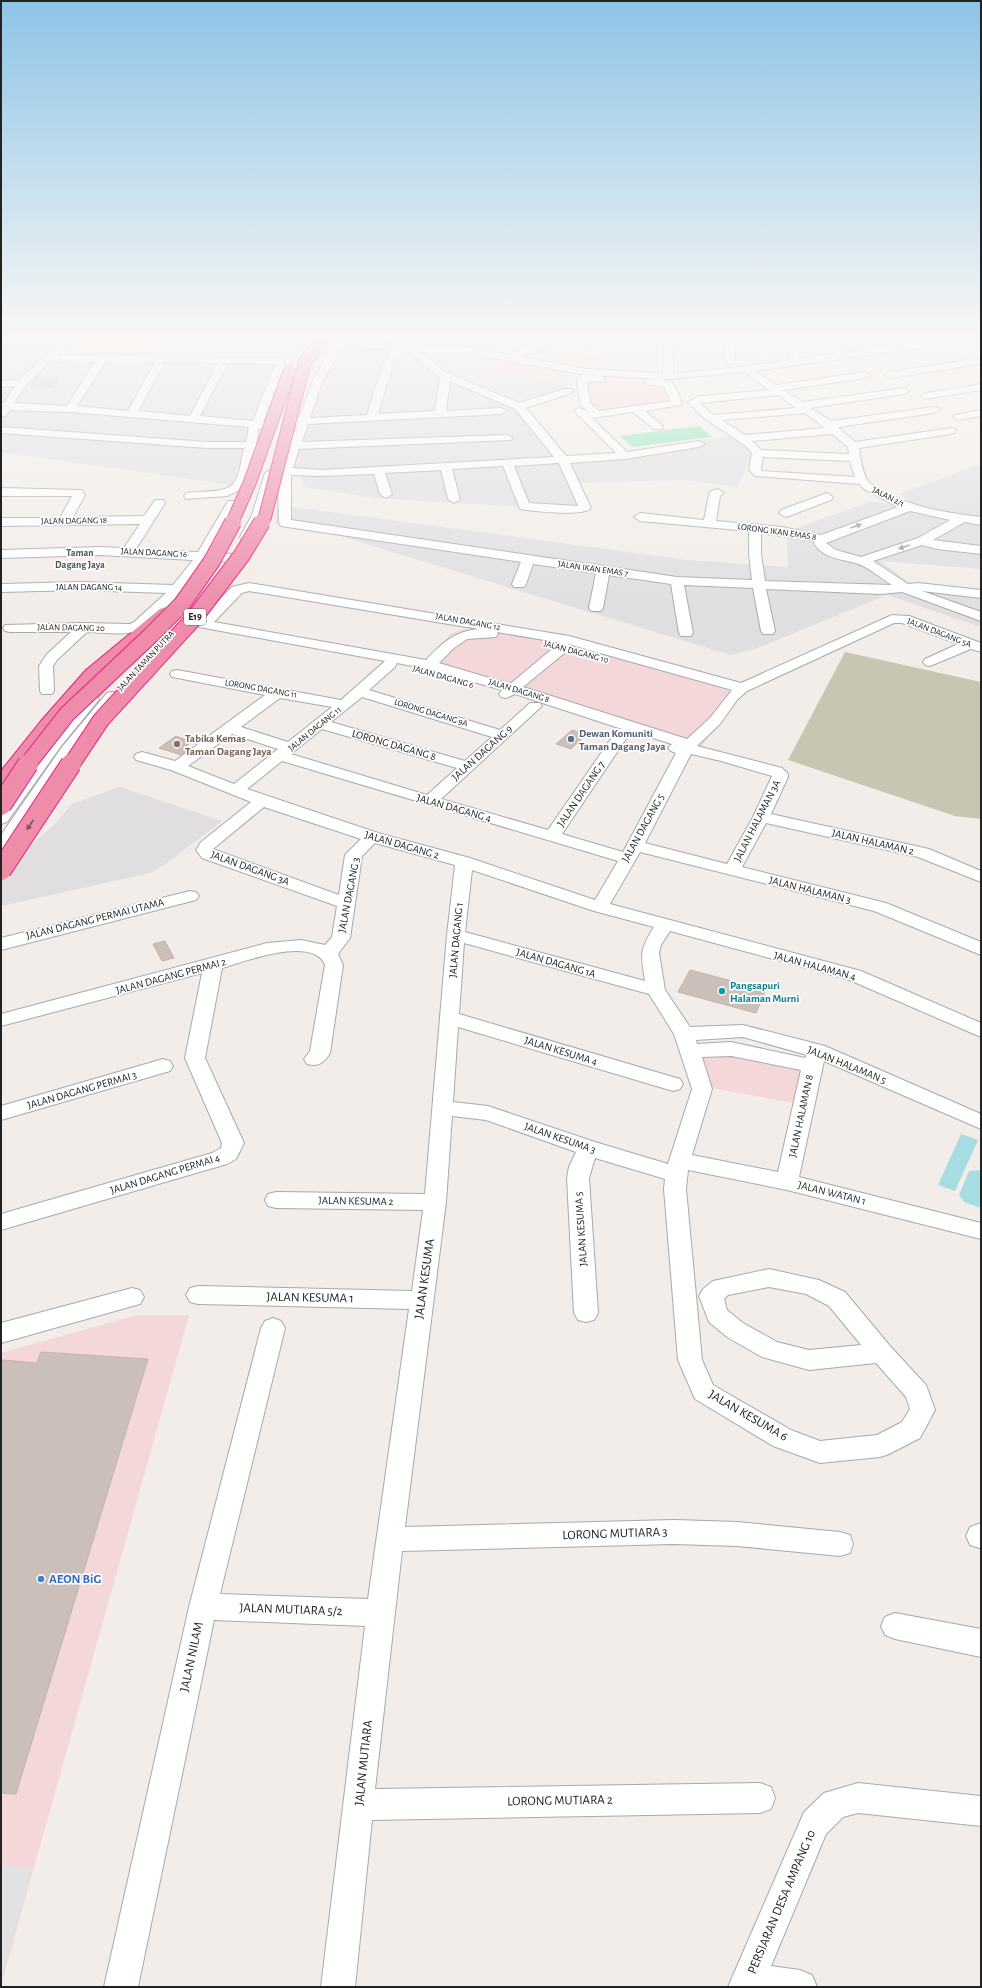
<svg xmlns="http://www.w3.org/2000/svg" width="982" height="1988" font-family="'Alegreya Sans',sans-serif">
<rect width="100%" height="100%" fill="#f2ede8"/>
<!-- residential -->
<g fill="#e0dedf">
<path d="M 1,334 L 299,334 L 290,341 L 254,419 L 232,485 L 1,452 Z"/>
<path d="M 344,334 L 498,334 L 471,351 L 569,370 L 567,393 L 517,407 L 561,458 L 585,511 L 375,498 L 303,487 L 301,473 L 287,470 L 324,372 Z"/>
<path d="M 732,435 L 751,453 L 738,487 L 685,480 L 576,483 L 562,458 L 633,453 Z"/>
<path d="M 981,464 L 981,519 L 919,507 L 899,494 Z"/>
<path d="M 869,502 L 881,502 L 914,512 L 981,523 L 981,569 L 881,561 L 909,583 L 981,591 L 981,627 L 887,595 L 755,649 L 731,655 L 330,533 L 275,524 L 278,505 L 688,560 L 788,567 L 787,536 L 797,528 Z"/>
<path d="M 120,787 L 222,821 L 167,863 L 150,873 L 1,906 L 1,879 L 31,845 L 54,825 L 72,804 Z"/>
</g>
<!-- commercial -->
<g fill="#f3d7d9">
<path d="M 79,336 L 296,340 L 283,359 L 54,356 Z"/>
<path d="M 540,345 L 606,357 L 604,368 L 524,353 Z"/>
<path d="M 496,359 L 525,364 L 563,372 L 554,379 L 546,382 L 528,375 L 510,373 L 497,376 L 480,370 Z"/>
<path d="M 586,379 L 663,383 L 675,402 L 600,413 L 588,404 Z"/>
<path d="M 479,627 L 572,644 L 740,694 L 701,747 L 677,744 L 497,688 L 420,666 L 450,634 L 461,630 Z"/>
<path d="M 731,1052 L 807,1069 L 799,1104 L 707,1087 L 696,1054 Z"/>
<path d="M 137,1315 L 189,1315 L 1,1985 L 1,1353 Z"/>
</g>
<!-- construction -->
<path fill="#c8c5b2" d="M 845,652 L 981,682 L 981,819 L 955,816 L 788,760 Z"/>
<!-- pitch -->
<path fill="#81e6b2" d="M 699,426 L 712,437 L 632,447 L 620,436 Z"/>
<!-- parking -->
<path fill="#e2e2e2" d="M 1,1865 L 32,1869 L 1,1979 Z"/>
<!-- water -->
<g fill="#a6dce2">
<path d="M 849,334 L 901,334 L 901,337 L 897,339 C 879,342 863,348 849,334 Z"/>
<path d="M 961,1134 L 978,1140 L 955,1191 L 938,1185 Z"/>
<path d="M 981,1170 L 981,1208 L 964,1202 L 959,1195 L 969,1171 Z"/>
</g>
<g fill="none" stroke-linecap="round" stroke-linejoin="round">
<!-- stream -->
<path stroke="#a6dce2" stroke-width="2.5" d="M 433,334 L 470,337 L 508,334"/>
</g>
<!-- building -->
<g fill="#cbbfba" stroke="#c5b2a9">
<path d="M 36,377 L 59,377 L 53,387 L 30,387 Z"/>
<path d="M 572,730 L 587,734 L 571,749 L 556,744 Z"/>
<path d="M 176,736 L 192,742 L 186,746 L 191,748 L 181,755 L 159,748 Z"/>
<path d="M 165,941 L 174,958 L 162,961 L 153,944 Z"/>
<path d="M 690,970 L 766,990 L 756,1013 L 678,992 Z"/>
<path d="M 41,1352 L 148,1359 L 16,1794 L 1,1793 L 1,1366 L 3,1360 L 37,1363 Z"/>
</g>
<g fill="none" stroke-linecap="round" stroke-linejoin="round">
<!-- minor casing -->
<g stroke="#a9a9a9" stroke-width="2">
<g id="minor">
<path d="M 71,334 L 297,336 L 411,346 L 413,343 L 435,334 L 448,334 L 422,346 L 466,347 L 509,355 L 553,334 L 565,334 L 607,342 L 612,345 L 607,348 L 557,339 L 521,357 L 587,369 L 663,373 L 664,334 L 674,334 L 673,373 L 725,369 L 790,360 L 784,334 L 794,334 L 800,358 L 981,334 L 981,339 L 755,371 L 776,385 L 865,372 L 870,375 L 865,378 L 783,390 L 803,402 L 904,388 L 909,391 L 904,394 L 810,408 L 831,421 L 934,407 L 938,408 L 939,410 L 934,413 L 838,427 L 855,442 L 951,428 L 955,429 L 956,431 L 955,433 L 951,434 L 859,448 C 861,458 862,473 868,481 C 872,486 878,488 884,491 C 914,508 947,513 981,517 L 981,525 L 965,522 L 933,540 L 981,546 L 981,554 L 937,549 L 922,545 L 873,561 L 908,584 L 918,583 L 981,590 L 981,598 L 922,591 L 981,612 L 981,621 L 902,592 L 881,594 L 766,589 L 775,631 L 773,634 L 763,634 L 761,631 L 753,588 L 684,585 L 693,633 L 691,636 L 681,636 L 679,633 L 671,584 L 609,575 L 603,608 L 601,611 L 591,611 L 589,608 L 596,573 L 533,564 L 526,584 L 524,587 L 514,587 L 512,584 L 521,562 L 281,526 L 279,523 L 278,484 L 280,471 L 297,425 L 289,424 L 288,422 L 289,420 L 299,418 L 313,380 L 333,345 L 317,344 L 302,364 L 291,391 L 286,394 L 281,391 L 292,364 L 308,343 L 79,337 L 57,355 L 279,358 L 284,361 L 285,364 L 263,422 L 270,423 L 271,425 L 270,427 L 258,429 L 257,445 L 247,480 L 240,490 L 227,496 L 186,499 L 184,496 L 186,493 C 197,491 225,493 232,485 C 240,477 241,459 244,448 L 207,448 L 1,433 L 1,427 L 207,442 L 246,442 L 249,427 L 70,412 L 10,410 L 6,416 L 1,417 L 1,403 L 4,403 L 15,386 L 1,387 L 1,381 L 19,380 L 58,344 L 1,346 L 1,340 L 66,338 ZM 343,346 L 394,350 L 383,364 L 367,415 L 310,418 L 323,380 ZM 403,351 L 412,352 L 420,362 L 440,377 L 435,411 L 378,414 L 393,364 ZM 422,352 L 466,353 L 587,375 L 668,379 L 744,372 L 769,390 L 700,396 L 688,402 L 704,418 L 747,447 L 752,453 L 749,470 L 755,476 L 859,484 L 864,489 L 898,507 L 821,535 L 782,527 L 716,521 L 720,496 L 724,493 L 718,489 L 711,491 L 709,494 L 704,520 L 640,513 L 634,517 L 640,521 L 749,531 L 749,554 L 752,580 L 677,577 L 291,520 L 291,475 L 321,476 L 374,474 L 380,494 L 386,498 L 392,494 L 385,473 L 441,470 L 448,499 L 454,503 L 460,499 L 452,469 L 503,466 L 520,509 C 532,511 584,517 591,508 L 570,463 L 625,459 L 699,447 L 705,444 L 699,441 L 627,452 L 592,418 L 633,412 L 654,429 L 662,429 L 663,427 L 662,425 L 645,411 L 681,405 L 682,403 C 674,386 677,380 657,379 C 652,379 648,378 645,382 L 650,385 L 664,386 L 671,401 L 599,411 L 590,403 L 587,381 L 601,382 L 606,379 C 601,374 586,374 579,376 L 577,381 L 580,404 L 588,412 L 579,408 L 574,411 L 616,453 L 566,456 L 526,408 L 572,393 L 573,391 L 572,389 L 564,389 L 519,403 L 443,371 ZM 50,361 L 95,362 L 67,406 L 14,403 L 26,385 ZM 105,362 L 155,362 L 128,411 L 77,406 ZM 165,362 L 218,363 L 190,416 L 138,411 ZM 228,363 L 275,364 L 253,421 L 200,416 ZM 450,381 L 515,409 L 554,457 L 321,470 L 293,468 L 299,449 L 511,440 L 513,438 L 507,435 L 302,442 L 308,424 L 501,414 L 506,411 L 501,408 L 446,411 ZM 778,395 L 796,408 L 713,415 L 700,403 ZM 805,413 L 825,428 L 745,435 L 722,420 ZM 832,434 L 848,447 L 849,454 L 761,450 L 752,441 ZM 763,457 L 850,461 L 855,477 L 762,471 L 761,469 ZM 559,463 L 578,506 L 529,503 L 514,466 ZM 910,511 L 950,520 L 918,538 L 861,557 L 836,550 L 826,543 ZM 761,533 L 815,541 L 814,543 C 824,561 846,558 863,566 C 873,571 882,579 892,585 L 765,581 L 761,554 Z"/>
<path d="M 724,334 L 734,334 L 735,362 L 730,365 L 725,362 Z"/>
<path d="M 975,359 L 979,360 L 980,362 L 979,364 L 890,378 L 885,375 L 890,372 Z"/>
<path d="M 981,384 L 981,390 L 926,399 L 921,396 L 926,393 Z"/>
<path d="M 981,410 L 981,416 L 958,420 L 953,417 L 954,415 Z"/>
<path d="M 271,470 L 277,473 L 264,515 L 250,540 L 242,540 L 240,537 L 252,515 L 265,473 Z"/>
<path d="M 1,488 L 82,490 L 85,495 L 73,517 L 144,516 L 155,500 L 163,500 L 165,503 L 136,549 L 198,552 L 228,501 L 236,501 L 238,504 L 210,553 L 234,554 L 240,558 L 234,562 L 205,560 C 192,578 157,624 136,631 C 122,636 102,632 87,632 L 57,660 L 53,666 L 54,691 L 52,694 L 42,694 L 40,691 L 39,666 L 47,654 L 71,632 L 10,632 L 5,631 L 3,628 L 5,625 L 84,623 L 130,624 L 134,622 L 166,593 L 80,590 L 1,592 L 1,584 L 80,582 L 173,585 L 193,560 L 100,555 L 1,558 L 1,550 L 100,547 L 124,548 L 140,524 L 1,526 L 1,518 L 60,518 L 72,496 L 1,496 Z"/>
<path d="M 827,493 L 833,497 L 831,500 L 789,516 L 785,517 L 779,513 L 781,510 Z"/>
<path d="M 249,583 L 569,636 L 741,683 L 892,615 L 909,616 L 981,643 L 981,652 L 971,649 L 930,666 L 925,665 L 923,662 L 925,659 L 958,644 L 902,623 L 894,623 L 747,691 L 737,700 L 720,724 L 697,746 L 782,768 L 788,774 L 788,777 L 771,814 L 929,849 L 981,871 L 981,882 L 918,857 L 766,823 L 742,867 L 886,903 L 981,942 L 981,955 L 874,911 L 640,852 L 610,904 L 861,971 L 981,1023 L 981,1037 L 847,979 L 670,931 L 661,945 L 659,953 L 665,990 L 690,1027 L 743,1025 L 825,1046 L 981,1114 L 981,1129 L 824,1061 L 799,1177 L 981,1223 L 981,1239 L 787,1190 L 688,1170 L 686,1189 L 702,1360 L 713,1385 L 791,1430 L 820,1441 L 877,1435 L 902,1422 L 910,1409 L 906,1397 L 876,1363 L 809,1370 L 762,1357 L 727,1337 L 709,1322 L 699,1296 L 703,1289 L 713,1281 L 769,1269 L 819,1280 L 845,1292 L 890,1346 L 926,1385 L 935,1410 L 920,1438 L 889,1454 L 880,1457 L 820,1463 L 773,1446 L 695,1399 L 678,1360 L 664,1189 L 665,1179 L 595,1158 L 589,1178 L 598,1313 L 594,1320 L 586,1322 L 578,1320 L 574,1313 L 567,1178 L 569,1167 L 576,1152 L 486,1120 L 452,1116 L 446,1202 L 405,1527 L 674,1520 L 737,1522 L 840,1532 L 850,1535 L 853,1544 L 850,1553 L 840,1556 L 737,1546 L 674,1544 L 402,1551 L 375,1789 L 760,1783 L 771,1787 L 775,1798 L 771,1809 L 760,1813 L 372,1820 L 355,1987 L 321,1987 L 365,1626 L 214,1620 L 138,1987 L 104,1987 L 189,1607 L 261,1328 L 265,1321 L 273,1318 L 281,1321 L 285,1328 L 220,1594 L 368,1599 L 409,1309 L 198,1304 L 190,1302 L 186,1295 L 190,1288 L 198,1286 L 412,1291 L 423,1210 L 276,1208 L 268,1206 L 265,1200 L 268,1194 L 276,1192 L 425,1194 L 447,935 L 455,865 L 375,843 L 362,856 L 350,938 L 338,954 L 343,965 L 330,1053 C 324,1063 318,1067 307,1064 L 304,1059 L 310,1051 L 325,965 C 313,935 243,962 222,968 L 205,1058 L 244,1143 L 236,1159 L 227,1164 L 1,1230 L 1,1214 L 212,1153 L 221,1148 L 222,1143 L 185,1058 L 202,973 L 1,1026 L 1,1014 L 267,943 L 301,940 L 325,945 L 332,937 L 337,906 L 202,858 L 196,850 L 201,842 L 251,802 L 171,770 L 136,760 L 134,757 L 136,754 L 142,752 L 175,761 L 265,695 L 172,677 L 170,674 L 172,671 L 177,670 L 341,700 L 385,661 L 199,627 L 197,624 L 199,621 L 232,587 ZM 249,591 L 479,629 C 455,631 442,643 426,660 L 214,622 L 242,593 ZM 497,632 L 562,643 L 558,644 L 510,684 L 439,663 L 454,648 L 467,639 L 496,637 L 498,634 ZM 568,644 L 732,690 L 710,718 L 687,739 L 523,687 L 568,650 L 570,647 ZM 397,663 L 427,669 L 502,690 L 499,694 L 501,697 L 506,698 L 515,694 L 622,729 L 617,730 L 548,830 L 441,799 L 542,706 L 540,703 L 530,703 L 500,730 L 369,690 L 395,667 ZM 362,697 L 492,737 L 465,761 L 331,722 ZM 280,698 L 332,707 L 288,742 L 241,727 ZM 322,729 L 457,768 L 427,795 L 291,754 ZM 628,730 L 672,744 L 668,748 L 671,751 L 676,753 L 623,852 L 562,834 L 630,733 ZM 232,734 L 278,749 L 234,784 L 188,766 ZM 691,754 L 721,761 L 772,776 L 753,817 L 727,864 L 645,843 ZM 282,761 L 618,861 L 595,900 L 470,858 L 378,833 L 247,789 ZM 264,807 L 361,839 L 345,855 L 339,895 L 213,849 ZM 472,870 L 594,911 L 654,927 C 639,951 641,953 645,981 L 465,932 ZM 464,943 L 649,994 L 674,1034 L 692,1089 L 668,1164 L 595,1142 L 488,1106 L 453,1102 L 458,1027 L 673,1091 L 680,1089 L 683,1084 L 680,1079 L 459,1014 ZM 743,1037 L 807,1055 L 805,1058 L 731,1042 L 697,1044 L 696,1040 ZM 731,1056 L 801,1070 L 778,1172 L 692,1155 L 712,1089 L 702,1057 ZM 769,1287 L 806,1294 L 829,1306 L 861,1345 L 809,1350 L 777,1342 L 743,1323 L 727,1310 L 724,1299 L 728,1295 Z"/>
<path d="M 112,692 L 117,693 L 119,696 L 73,754 L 7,852 L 1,853 L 1,835 L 62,747 L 107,693 Z"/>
<path d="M 92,695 L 97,696 L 99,699 L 97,702 L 61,746 L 7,822 L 1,824 L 1,807 L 50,739 L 87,696 Z"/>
<path d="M 190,891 L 196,892 L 199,896 L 196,900 L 1,950 L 1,938 Z"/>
<path d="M 163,1059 L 170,1061 L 173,1066 L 170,1071 L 1,1120 L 1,1106 Z"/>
<path d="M 132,1288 L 140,1290 L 144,1297 L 140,1304 L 1,1343 L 1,1323 Z"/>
<path d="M 981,1523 L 981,1547 L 979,1548 L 970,1545 L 966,1536 L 970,1527 Z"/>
<path d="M 895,1613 L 981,1629 L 981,1657 L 895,1639 L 885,1635 L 881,1626 L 885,1617 Z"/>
<path d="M 858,1783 L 981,1796 L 981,1826 L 858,1813 L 843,1817 L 826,1834 L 771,1966 L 800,1970 L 812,1975 L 817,1987 L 728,1987 L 804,1812 L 824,1793 Z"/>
</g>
</g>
<!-- highway casing -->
<g stroke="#e81d7d" stroke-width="2">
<path id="highway" d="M 166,607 L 172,609 L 174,612 L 172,615 L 98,678 L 53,729 L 8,787 L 1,789 L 1,771 L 41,721 L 86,670 L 160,609 Z"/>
</g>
<!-- minor -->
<use href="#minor" fill="#fff" fill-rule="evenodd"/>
<!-- highway -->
<use href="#highway" fill="#ee8caa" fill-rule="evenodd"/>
<!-- highway-bridge-far2 casing -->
<g stroke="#e81d7d" stroke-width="14" stroke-linecap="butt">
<g id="highway-bridge-far2">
<path d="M 232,523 L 250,482 L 290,370"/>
<path d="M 261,523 L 265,517 L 305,361 L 329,334"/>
</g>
</g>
<!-- highway-bridge-far1 casing -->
<g stroke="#e81d7d" stroke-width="18" stroke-linecap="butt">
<g id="highway-bridge-far1">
<path d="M 27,765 L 67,714 L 150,636 L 182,604 L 212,561 L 233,522"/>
<path d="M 71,765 L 101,720 L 195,617 L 242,555 L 262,522"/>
</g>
</g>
<!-- highway-bridge casing -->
<g stroke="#e81d7d" stroke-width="22" stroke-linecap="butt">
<g id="highway-bridge">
<path d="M 1,805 L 28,764"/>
<path d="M 1,870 L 71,764"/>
</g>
</g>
<!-- highway-bridge-far2 -->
<use href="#highway-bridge-far2" stroke="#ee8caa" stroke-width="12"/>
<!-- highway-bridge-far1 -->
<use href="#highway-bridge-far1" stroke="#ee8caa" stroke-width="16"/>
<!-- highway-bridge -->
<use href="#highway-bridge" stroke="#ee8caa" stroke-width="20"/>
</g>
<!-- one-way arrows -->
<defs><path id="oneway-solid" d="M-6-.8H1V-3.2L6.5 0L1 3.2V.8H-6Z"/></defs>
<g fill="#9c9c9c">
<use href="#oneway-solid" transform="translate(856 526) rotate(-19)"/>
<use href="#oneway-solid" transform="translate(904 547) rotate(161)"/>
</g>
<use fill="#7e525f" href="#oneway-solid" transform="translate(30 825) rotate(123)"/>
<!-- sky -->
<linearGradient id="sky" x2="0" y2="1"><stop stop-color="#8dc4e6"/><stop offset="0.55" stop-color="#f9f7f5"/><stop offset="1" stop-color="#f9f7f5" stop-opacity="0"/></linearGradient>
<rect width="982" height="612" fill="url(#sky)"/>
<!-- markers -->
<circle fill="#5c6f8a" stroke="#fff" stroke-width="1.5" cx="571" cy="739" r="4"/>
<circle fill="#8d6e63" stroke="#fff" stroke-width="1.5" cx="177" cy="744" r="4"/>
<circle fill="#0f9aa8" stroke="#fff" stroke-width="1.5" cx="722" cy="991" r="4"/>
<circle fill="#3f7fe0" stroke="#fff" stroke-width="1.5" cx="41" cy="1579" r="4"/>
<g text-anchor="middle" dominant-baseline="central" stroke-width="3.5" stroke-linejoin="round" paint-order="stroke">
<!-- far-street labels -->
<g font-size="9" fill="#222" stroke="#fff">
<text transform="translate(888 497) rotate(26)">JALAN 2/1</text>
<text transform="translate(74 521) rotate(-1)">JALAN DAGANG 18</text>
<text transform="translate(777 532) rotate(8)">LORONG IKAN EMAS 8</text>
<text transform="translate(154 553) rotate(3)">JALAN DAGANG 16</text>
<text transform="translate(593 569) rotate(8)">JALAN IKAN EMAS 7</text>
<text x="89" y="587">JALAN DAGANG 14</text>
<text transform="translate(468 622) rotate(10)">JALAN DAGANG 12</text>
<text transform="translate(71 628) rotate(1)">JALAN DAGANG 20</text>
<text transform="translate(939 633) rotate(21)">JALAN DAGANG 5A</text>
<text transform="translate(576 652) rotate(15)">JALAN DAGANG 10</text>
<text transform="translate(146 661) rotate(-47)">JALAN TAMAN PUTRA</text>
<text transform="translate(443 677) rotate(16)">JALAN DAGANG 6</text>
<text transform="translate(261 689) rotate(10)">LORONG DAGANG 11</text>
<text transform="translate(519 691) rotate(17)">JALAN DAGANG 8</text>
<text transform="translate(431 713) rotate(17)">LORONG DAGANG 9A</text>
<text transform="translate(315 729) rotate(-39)">JALAN DAGANG 11</text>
</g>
<!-- far-neighbourhood labels -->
<g font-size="10" font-weight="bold" fill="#555" stroke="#fff">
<text x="80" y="553">Taman<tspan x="80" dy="12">Dagang Jaya</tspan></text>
</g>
<!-- shield labels -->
<rect fill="#fff" stroke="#646464" stroke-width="1" x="184" y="609" width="22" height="16" rx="3"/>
<g font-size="10" font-weight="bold" fill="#222">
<text x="195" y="617">E19</text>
</g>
<!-- service labels -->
<g font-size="11" font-weight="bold" fill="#4e5e75" stroke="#fff" text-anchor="start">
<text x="579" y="733">Dewan Komuniti<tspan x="579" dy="13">Taman Dagang Jaya</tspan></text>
</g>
<!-- education labels -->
<g font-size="11" font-weight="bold" fill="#785e54" stroke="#fff" text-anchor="start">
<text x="185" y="738">Tabika Kemas<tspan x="185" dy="13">Taman Dagang Jaya</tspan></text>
</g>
<!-- street labels -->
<g font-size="11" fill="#222" stroke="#fff">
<text transform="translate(394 745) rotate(16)">LORONG DAGANG 8</text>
<text transform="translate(482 753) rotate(-42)">JALAN DAGANG 9</text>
<text transform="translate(581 794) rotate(-56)">JALAN DAGANG 7</text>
<text transform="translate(454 808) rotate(16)">JALAN DAGANG 4</text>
<text transform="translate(757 821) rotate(-63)">JALAN HALAMAN 3A</text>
<text transform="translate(643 828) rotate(-61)">JALAN DAGANG 5</text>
<text transform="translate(873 842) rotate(13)">JALAN HALAMAN 2</text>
<text transform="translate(402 845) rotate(16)">JALAN DAGANG 2</text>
<text transform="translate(250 868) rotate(20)">JALAN DAGANG 3A</text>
<text transform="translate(810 890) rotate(14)">JALAN HALAMAN 3</text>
<text transform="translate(349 895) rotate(-79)">JALAN DAGANG 3</text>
<text transform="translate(95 919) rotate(-14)">JALAN DAGANG PERMAI UTAMA</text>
<text transform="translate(456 940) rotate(-85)">JALAN DAGANG 1</text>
<text transform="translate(556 963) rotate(16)">JALAN DAGANG 1A</text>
<text transform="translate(815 966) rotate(15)">JALAN HALAMAN 4</text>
<text transform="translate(171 976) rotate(-15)">JALAN DAGANG PERMAI 2</text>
<text transform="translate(561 1051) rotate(17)">JALAN KESUMA 4</text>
<text transform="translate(847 1065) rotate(22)">JALAN HALAMAN 5</text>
<text transform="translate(82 1090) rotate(-16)">JALAN DAGANG PERMAI 3</text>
<text transform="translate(801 1116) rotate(-78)">JALAN HALAMAN 8</text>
<text transform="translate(560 1138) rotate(19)">JALAN KESUMA 3</text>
<text transform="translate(165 1174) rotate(-17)">JALAN DAGANG PERMAI 4</text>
<text transform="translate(832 1193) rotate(14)">JALAN WATAN 1</text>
<text transform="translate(356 1201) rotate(1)">JALAN KESUMA 2</text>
<text transform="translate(581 1229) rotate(-94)">JALAN KESUMA 5</text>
</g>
<!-- culture labels -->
<g font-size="11" font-weight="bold" fill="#0d838f" stroke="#fff" text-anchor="start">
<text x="730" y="985">Pangsapuri<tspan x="730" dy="13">Halaman Murni</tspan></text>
</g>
<!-- near-street labels -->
<g font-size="13" fill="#222" stroke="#fff">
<text transform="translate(425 1279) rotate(-82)">JALAN KESUMA</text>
<text transform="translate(310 1298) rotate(1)">JALAN KESUMA 1</text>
<text transform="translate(748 1416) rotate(30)">JALAN KESUMA 6</text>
<text transform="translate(615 1534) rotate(-2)">LORONG MUTIARA 3</text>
<text transform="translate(291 1610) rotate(2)">JALAN MUTIARA 5/2</text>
<text transform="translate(192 1657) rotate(-78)">JALAN NILAM</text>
<text transform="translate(364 1763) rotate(-84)">JALAN MUTIARA</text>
<text transform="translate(560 1801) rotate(-1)">LORONG MUTIARA 2</text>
<text transform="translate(782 1902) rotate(-67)">PERSIARAN DESA AMPANG 10</text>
</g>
<!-- near-shop labels -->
<g font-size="13" font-weight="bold" fill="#366cbe" stroke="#fff" text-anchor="start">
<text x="49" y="1579">AEON BiG</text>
</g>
</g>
<!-- border -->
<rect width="982" height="1988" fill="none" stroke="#222222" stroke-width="4"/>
</svg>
